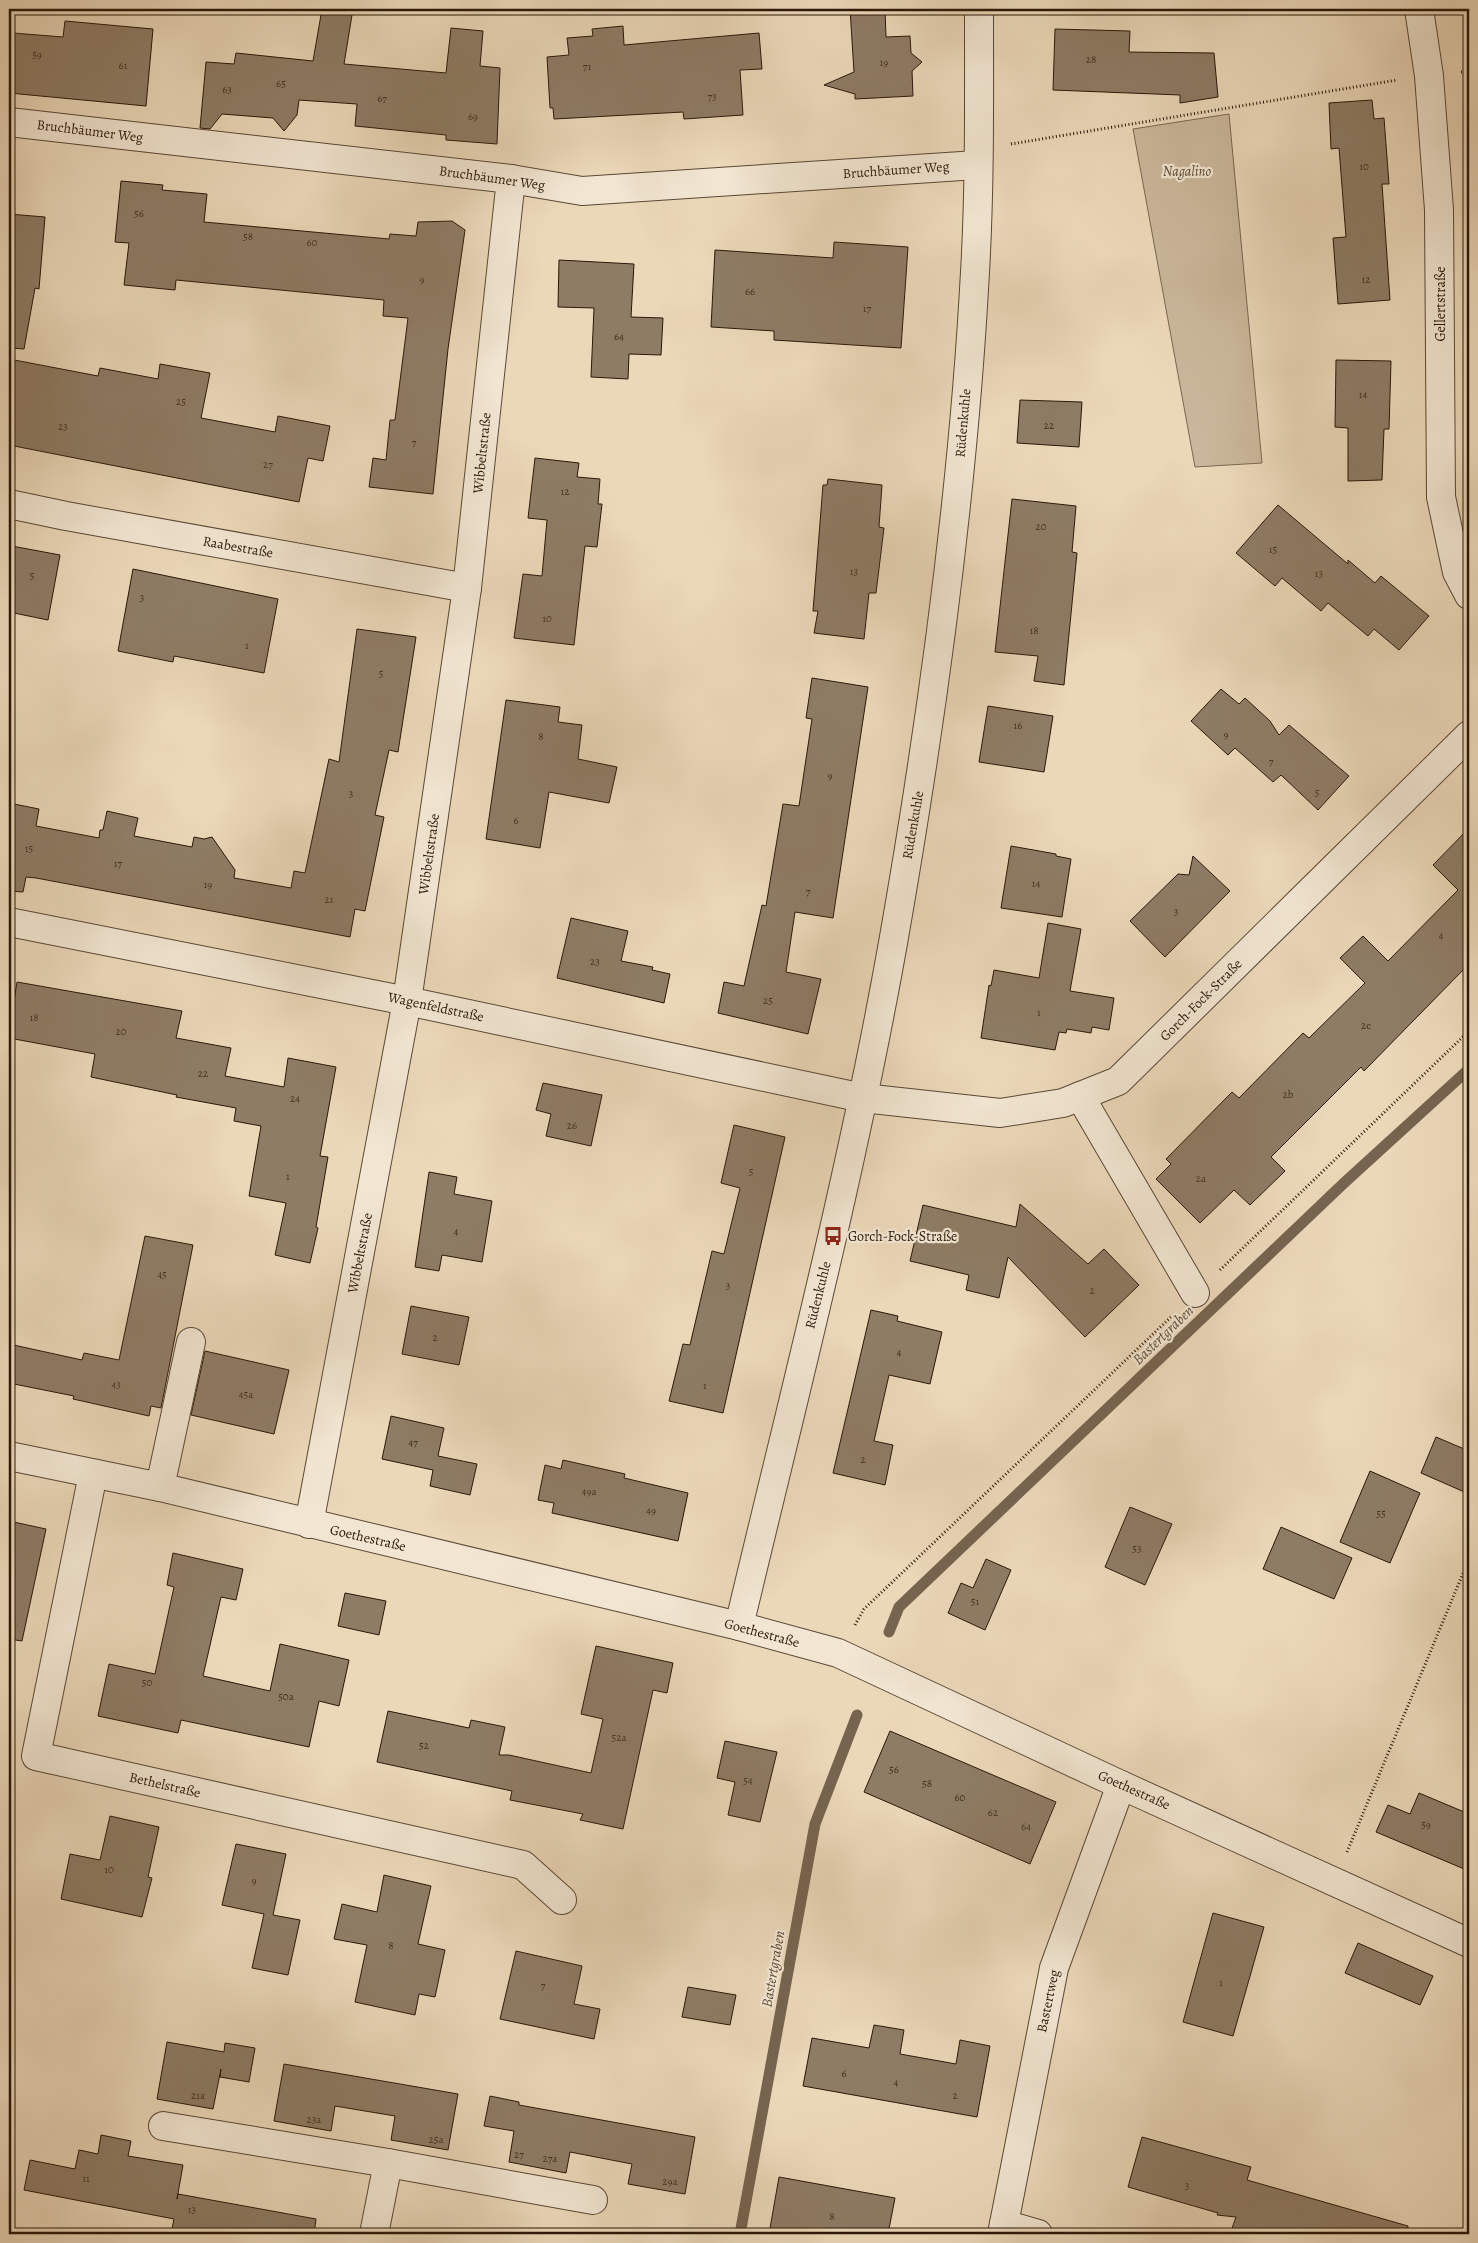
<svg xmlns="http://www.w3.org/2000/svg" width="1478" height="2243" font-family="Alegreya,serif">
<rect width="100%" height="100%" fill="#ebd8b9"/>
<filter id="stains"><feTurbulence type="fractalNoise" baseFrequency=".004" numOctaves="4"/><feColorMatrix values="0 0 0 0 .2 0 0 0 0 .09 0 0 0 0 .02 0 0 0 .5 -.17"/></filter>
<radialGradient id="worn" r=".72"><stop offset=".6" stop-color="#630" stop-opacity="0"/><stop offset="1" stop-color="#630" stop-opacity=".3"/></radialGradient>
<!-- green -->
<path fill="#cab79b" stroke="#7a6852" d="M 1229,114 L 1262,463 L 1195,467 L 1133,129 Z"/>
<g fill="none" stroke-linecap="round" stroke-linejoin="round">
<!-- stream -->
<g stroke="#76644f" stroke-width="11">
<path d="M 889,1632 L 899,1607 L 1344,1183 L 1469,1069"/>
<path d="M 740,2234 L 815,1824 L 857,1715"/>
</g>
</g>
<!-- building -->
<g fill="#8e7c65" stroke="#2a1809">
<path d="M 322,9 L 353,9 L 344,64 L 446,73 L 451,28 L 483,31 L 480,66 L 500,68 L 497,144 L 446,140 L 446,135 L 355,126 L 357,104 L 299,100 L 297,115 L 284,131 L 273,118 L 222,114 L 210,129 L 200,128 L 206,62 L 234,64 L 236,53 L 313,61 Z"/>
<path d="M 850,9 L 885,9 L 886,37 L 910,36 L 911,53 L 922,62 L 912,71 L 913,96 L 855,99 L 855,94 L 824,85 L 854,72 Z"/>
<path d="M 65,21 L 153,29 L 146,106 L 9,93 L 13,33 L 63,37 Z"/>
<path d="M 623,26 L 624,45 L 759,33 L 762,69 L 740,70 L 743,115 L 684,119 L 683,112 L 554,119 L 553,108 L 550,108 L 547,57 L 569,55 L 567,38 L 593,36 L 592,29 Z"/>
<path d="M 1055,29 L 1130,31 L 1129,52 L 1214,53 L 1218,97 L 1180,103 L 1180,95 L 1053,90 Z"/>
<path d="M 1372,100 L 1374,119 L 1384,118 L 1389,184 L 1382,184 L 1390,300 L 1338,304 L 1333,238 L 1346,237 L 1339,148 L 1331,149 L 1329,103 Z"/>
<path d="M 121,181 L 163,185 L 162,190 L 207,194 L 204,222 L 389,239 L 390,234 L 416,236 L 418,222 L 452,221 L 465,230 L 448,349 L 433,494 L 369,487 L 373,458 L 386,460 L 390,420 L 395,420 L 408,318 L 383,316 L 384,300 L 176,280 L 175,290 L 124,285 L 129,243 L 115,242 Z"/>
<path d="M 9,214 L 45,217 L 39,289 L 35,288 L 24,349 L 9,348 Z"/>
<path d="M 834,242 L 908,247 L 901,348 L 774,340 L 774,331 L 711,327 L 715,250 L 833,258 Z"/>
<path d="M 559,260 L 634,264 L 631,317 L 663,318 L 661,355 L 629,354 L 628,379 L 591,377 L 594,308 L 558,307 Z"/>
<path d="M 9,359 L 98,376 L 100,368 L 158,379 L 160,364 L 210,373 L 201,418 L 275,432 L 278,416 L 330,426 L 323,461 L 308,458 L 299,502 L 9,445 Z"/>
<path d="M 1336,360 L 1391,361 L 1389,429 L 1384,429 L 1382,480 L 1348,481 L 1348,428 L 1335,427 Z"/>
<path d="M 1020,400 L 1082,402 L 1079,447 L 1017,443 Z"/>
<path d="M 535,458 L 579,463 L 577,477 L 600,479 L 598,504 L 602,504 L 597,547 L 585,546 L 574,645 L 514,638 L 523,574 L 542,576 L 547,520 L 528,518 Z"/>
<path d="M 828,479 L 882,485 L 879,527 L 884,528 L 876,593 L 869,593 L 864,639 L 814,633 L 818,611 L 813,611 L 823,485 L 827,485 Z"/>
<path d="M 1012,499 L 1076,506 L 1072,552 L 1077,553 L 1064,685 L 1034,681 L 1038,656 L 995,652 Z"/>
<path d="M 1278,505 L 1348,564 L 1348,560 L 1375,583 L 1381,576 L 1429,616 L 1399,650 L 1374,629 L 1368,636 L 1328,603 L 1321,611 L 1282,578 L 1275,586 L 1236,553 Z"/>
<path d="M 12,546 L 60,555 L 48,620 L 9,612 L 9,562 Z"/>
<path d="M 133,569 L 278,599 L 264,673 L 174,656 L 173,662 L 118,651 Z"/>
<path d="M 357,629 L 416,637 L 398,752 L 389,750 L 375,815 L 384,817 L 365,911 L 355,909 L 350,937 L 36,878 L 26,877 L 23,892 L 9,891 L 9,803 L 39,809 L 36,826 L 99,838 L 100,830 L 103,830 L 107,811 L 138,818 L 134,836 L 192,847 L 194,837 L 204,839 L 212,837 L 235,870 L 234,878 L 291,888 L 294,871 L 305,873 L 329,759 L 339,762 Z"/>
<path d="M 812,678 L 868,687 L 833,918 L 795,912 L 786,972 L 821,979 L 808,1034 L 718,1013 L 724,982 L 744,986 L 762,905 L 766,906 L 783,804 L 799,806 L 812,719 L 806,718 Z"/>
<path d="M 1221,689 L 1239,704 L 1245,698 L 1270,721 L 1279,735 L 1289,725 L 1349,776 L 1318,810 L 1281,775 L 1273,782 L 1235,748 L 1228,755 L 1191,721 Z"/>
<path d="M 506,700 L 560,707 L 558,722 L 582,725 L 578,759 L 617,767 L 609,803 L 549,792 L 540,848 L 486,839 Z"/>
<path d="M 988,706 L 1053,716 L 1044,772 L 979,762 Z"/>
<path d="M 1469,828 L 1469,964 L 1364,1071 L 1361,1067 L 1271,1157 L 1285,1171 L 1250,1205 L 1234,1190 L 1200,1223 L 1156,1179 L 1171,1164 L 1166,1159 L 1232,1092 L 1239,1098 L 1303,1033 L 1309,1038 L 1365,983 L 1340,958 L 1363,936 L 1388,961 L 1458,890 L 1433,865 Z"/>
<path d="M 1011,846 L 1056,854 L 1056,856 L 1071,859 L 1062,917 L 1001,908 Z"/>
<path d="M 1193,856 L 1230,891 L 1165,957 L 1130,921 L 1178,874 L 1189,875 Z"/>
<path d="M 571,918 L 628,931 L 621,961 L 653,967 L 652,970 L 670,974 L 664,1003 L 557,978 Z"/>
<path d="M 1048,923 L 1081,929 L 1070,991 L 1114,998 L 1109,1030 L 1092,1027 L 1091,1033 L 1067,1029 L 1066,1033 L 1059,1032 L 1055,1050 L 981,1038 L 989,985 L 991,986 L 994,970 L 1039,978 Z"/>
<path d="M 17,982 L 182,1011 L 176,1038 L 231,1048 L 225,1076 L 284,1087 L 288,1058 L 336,1067 L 320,1156 L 328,1157 L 316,1227 L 318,1228 L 310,1263 L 275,1255 L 286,1203 L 249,1196 L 261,1126 L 234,1121 L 236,1108 L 176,1097 L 177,1095 L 91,1077 L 95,1054 L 9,1038 L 9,1006 L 13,1007 Z"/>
<path d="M 543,1083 L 602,1095 L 591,1146 L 546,1136 L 551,1114 L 536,1110 Z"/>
<path d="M 734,1125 L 785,1137 L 723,1413 L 669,1401 L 683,1344 L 690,1345 L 712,1251 L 724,1254 L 740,1188 L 721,1183 Z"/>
<path d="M 429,1172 L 457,1177 L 454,1194 L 492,1201 L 482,1262 L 442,1255 L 439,1271 L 415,1267 Z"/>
<path d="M 1020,1204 L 1088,1264 L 1104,1249 L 1139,1285 L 1085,1337 L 1008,1257 L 999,1298 L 966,1290 L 969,1275 L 910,1261 L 923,1205 L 1016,1227 Z"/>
<path d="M 145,1236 L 193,1245 L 161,1408 L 151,1406 L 149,1416 L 73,1399 L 74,1396 L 9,1383 L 9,1344 L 82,1360 L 84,1353 L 119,1360 Z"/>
<path d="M 411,1306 L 469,1317 L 459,1365 L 402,1354 Z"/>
<path d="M 871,1310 L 898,1316 L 897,1321 L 942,1332 L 930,1384 L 889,1375 L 874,1441 L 893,1445 L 885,1485 L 833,1473 Z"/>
<path d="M 205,1351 L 289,1370 L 274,1434 L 191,1415 Z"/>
<path d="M 391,1416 L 444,1428 L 438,1456 L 477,1464 L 470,1495 L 430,1486 L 433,1470 L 382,1459 Z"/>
<path d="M 1436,1437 L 1469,1451 L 1469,1494 L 1421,1473 Z"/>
<path d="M 563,1460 L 625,1474 L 624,1478 L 688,1493 L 678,1541 L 552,1513 L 554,1503 L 538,1500 L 545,1465 L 561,1469 Z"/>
<path d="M 1370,1471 L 1420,1493 L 1390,1563 L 1340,1542 Z"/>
<path d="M 1130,1507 L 1172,1524 L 1145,1585 L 1105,1567 Z"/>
<path d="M 9,1521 L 46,1529 L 22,1641 L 9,1639 Z"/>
<path d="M 1281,1527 L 1352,1558 L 1334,1599 L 1263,1569 Z"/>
<path d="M 173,1553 L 243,1569 L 236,1600 L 221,1597 L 203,1676 L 270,1691 L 280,1644 L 349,1660 L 339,1706 L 319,1701 L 309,1747 L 181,1720 L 178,1733 L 98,1716 L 109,1664 L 155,1674 L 174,1587 L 167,1585 Z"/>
<path d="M 986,1559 L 1011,1570 L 985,1630 L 948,1613 L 961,1583 L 973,1588 Z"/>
<path d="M 345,1593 L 386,1601 L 379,1635 L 338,1626 Z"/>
<path d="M 596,1646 L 673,1663 L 667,1693 L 653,1690 L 623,1829 L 580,1820 L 583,1814 L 510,1800 L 512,1791 L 377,1762 L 388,1711 L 469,1728 L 471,1720 L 505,1727 L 499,1755 L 509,1755 L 591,1773 L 603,1719 L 581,1714 Z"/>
<path d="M 890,1731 L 1056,1802 L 1030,1864 L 864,1792 Z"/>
<path d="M 725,1741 L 777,1752 L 760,1822 L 728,1815 L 735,1782 L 717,1778 Z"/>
<path d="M 1419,1793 L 1469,1814 L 1469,1871 L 1376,1832 L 1388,1805 L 1410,1814 Z"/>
<path d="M 110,1816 L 159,1827 L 148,1877 L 152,1878 L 142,1917 L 61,1899 L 70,1854 L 100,1860 Z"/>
<path d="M 236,1844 L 286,1854 L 273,1915 L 300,1920 L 288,1975 L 252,1968 L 264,1914 L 222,1905 Z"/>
<path d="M 384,1875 L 431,1886 L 418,1944 L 445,1950 L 435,1997 L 419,1994 L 415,2015 L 355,2002 L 367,1945 L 334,1939 L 342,1904 L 377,1912 Z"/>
<path d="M 1213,1913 L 1264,1927 L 1233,2036 L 1183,2022 Z"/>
<path d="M 1358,1943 L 1433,1976 L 1420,2005 L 1345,1973 Z"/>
<path d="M 516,1951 L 582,1966 L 574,2004 L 600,2009 L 594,2039 L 500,2019 Z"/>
<path d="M 688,1987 L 736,1995 L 730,2025 L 682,2017 Z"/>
<path d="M 874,2025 L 904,2030 L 900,2054 L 956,2064 L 960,2040 L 990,2046 L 977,2117 L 803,2086 L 812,2038 L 869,2048 Z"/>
<path d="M 167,2042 L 224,2052 L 225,2043 L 255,2048 L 249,2082 L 220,2077 L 221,2069 L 213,2109 L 157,2099 Z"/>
<path d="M 284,2064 L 458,2094 L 448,2150 L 391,2140 L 395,2116 L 335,2106 L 331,2131 L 274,2121 Z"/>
<path d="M 490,2096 L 519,2102 L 519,2105 L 695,2137 L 685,2194 L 628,2184 L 632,2164 L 570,2152 L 566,2173 L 509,2162 L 514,2131 L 484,2126 Z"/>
<path d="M 101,2135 L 131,2141 L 128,2156 L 183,2165 L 177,2199 L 178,2194 L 316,2219 L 314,2234 L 171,2234 L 174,2219 L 24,2190 L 30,2160 L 75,2169 L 79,2150 L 98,2154 Z"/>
<path d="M 1142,2137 L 1251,2167 L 1247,2180 L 1408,2226 L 1407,2234 L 1230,2234 L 1236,2217 L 1217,2215 L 1218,2213 L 1128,2187 Z"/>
<path d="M 779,2177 L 895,2198 L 888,2234 L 769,2234 Z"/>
</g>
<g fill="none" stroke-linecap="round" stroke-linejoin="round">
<!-- minor casing -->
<g stroke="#5a4835" stroke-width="30">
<g id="minor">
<path d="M 1419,9 L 1429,76 L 1439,210 L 1441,497 L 1457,572 L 1469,595"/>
<path d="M 9,122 L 511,179 L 582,191 L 977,165"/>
<path d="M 9,504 L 66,516 L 467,588"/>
<path d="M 9,922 L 407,1001 L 863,1098 L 1000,1113 L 1063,1103 L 1118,1081 L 1469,735"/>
<path d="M 1080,1096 L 1195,1293"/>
<path d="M 9,1456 L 160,1487 L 739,1626 L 838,1653 L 1121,1785 L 1469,1943"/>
<path d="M 93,1474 L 36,1756 L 523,1865 L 562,1900"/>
<path d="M 160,1487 L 191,1342"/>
<path d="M 309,1524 L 407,1001 L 467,588 L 511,179"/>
<path d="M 739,1626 C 793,1399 852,1173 893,943 C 932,721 963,497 975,272 C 980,185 979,97 979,9"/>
<path d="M 163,2126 L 388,2163 L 593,2200"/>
<path d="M 1004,2224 L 1038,2234"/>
<path d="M 374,2234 L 388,2163"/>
<path d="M 1002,2234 L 1054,1968 L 1121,1785"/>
</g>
</g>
<!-- path -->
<g stroke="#2a1809" stroke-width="3" stroke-dasharray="1 2.5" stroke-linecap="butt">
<path d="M 1461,72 L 1469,71"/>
<path d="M 1011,144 L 1397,80"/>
<path d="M 1220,1270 L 1469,1031"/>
<path d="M 855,1625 L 864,1609 L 1172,1316"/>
<path d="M 1347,1852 L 1469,1559"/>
</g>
<!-- minor -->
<use href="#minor" stroke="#f2e6d2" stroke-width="28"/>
</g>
<!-- icons -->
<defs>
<g id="bus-bare" transform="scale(1.5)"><path d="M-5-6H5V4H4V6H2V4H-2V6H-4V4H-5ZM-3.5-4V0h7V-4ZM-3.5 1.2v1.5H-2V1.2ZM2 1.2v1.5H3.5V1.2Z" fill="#8f2418" stroke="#f2e6d2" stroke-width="2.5" paint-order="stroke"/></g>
</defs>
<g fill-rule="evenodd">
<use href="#bus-bare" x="833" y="1236"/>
</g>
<g text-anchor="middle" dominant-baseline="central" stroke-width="4.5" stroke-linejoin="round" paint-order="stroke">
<!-- number labels -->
<g font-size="11" fill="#433120">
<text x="37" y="54">59</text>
<text x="1091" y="59">28</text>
<text x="884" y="62">19</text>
<text x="123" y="65">61</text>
<text x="587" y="66">71</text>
<text x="281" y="83">65</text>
<text x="227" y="89">63</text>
<text x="712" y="96">73</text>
<text x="382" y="98">67</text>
<text x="473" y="116">69</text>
<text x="1364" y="166">10</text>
<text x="139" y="213">56</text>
<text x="248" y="236">58</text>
<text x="312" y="242">60</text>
<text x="422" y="279">9</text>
<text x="1366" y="279">12</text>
<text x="750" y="291">66</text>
<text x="867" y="308">17</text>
<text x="619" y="336">64</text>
<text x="1363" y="394">14</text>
<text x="181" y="401">25</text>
<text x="1049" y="425">22</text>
<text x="63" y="426">23</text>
<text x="414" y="442">7</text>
<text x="268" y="464">27</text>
<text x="565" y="491">12</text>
<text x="1041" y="526">20</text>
<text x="1273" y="549">15</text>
<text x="854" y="571">13</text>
<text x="1319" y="573">13</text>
<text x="32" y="575">5</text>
<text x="142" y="597">3</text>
<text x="547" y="618">10</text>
<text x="1034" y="630">18</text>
<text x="247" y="645">1</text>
<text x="381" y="673">5</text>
<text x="1018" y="725">16</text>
<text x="1226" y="734">9</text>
<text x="541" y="736">8</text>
<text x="1271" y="761">7</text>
<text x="830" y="775">9</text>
<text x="1317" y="792">5</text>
<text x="351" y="793">3</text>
<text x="516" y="820">6</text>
<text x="29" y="848">15</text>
<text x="118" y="863">17</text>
<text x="1036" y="883">14</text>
<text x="208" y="884">19</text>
<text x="808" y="891">7</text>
<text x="329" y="899">21</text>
<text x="1176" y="911">3</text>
<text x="1441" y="935">4</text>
<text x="595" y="961">23</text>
<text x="768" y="1000">25</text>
<text x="1039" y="1012">1</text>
<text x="34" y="1017">18</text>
<text x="1366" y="1025">2c</text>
<text x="121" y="1031">20</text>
<text x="203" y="1073">22</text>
<text x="1288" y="1094">2b</text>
<text x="295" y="1098">24</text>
<text x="572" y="1125">26</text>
<text x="751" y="1171">5</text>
<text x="288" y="1176">1</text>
<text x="1201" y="1178">2a</text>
<text x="456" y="1231">4</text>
<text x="162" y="1274">45</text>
<text x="728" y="1285">3</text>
<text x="1092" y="1290">2</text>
<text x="435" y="1337">2</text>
<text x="899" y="1352">4</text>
<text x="116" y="1384">43</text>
<text x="705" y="1385">1</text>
<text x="246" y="1394">45a</text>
<text x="413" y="1442">47</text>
<text x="863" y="1459">2</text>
<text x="589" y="1491">49a</text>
<text x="651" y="1510">49</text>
<text x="1381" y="1513">55</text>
<text x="1137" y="1548">53</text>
<text x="975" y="1601">51</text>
<text x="147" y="1682">50</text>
<text x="286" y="1696">50a</text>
<text x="619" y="1737">52a</text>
<text x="424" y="1745">52</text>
<text x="894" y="1769">56</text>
<text x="748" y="1780">54</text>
<text x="927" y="1783">58</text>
<text x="960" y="1797">60</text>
<text x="993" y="1812">62</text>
<text x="1426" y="1824">59</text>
<text x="1026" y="1826">64</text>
<text x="109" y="1869">10</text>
<text x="254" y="1880">9</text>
<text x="391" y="1945">8</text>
<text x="1221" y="1982">1</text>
<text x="543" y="1985">7</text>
<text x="844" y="2073">6</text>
<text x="896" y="2082">4</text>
<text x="198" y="2095">21a</text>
<text x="955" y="2095">2</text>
<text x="314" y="2119">23a</text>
<text x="436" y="2139">25a</text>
<text x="519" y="2154">27</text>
<text x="550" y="2158">27a</text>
<text x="86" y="2178">11</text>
<text x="670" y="2181">29a</text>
<text x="1187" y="2185">3</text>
<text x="192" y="2209">13</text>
<text x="832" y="2216">8</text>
</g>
<!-- street labels -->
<g font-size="14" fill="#2a1809" stroke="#f2e6d2">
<text transform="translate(90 131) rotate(7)">Bruchbäumer Weg</text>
<text transform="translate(896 170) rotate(-4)">Bruchbäumer Weg</text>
<text transform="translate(492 178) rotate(8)">Bruchbäumer Weg</text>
<text transform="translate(1440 304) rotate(-90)">Gellertstraße</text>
<text transform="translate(963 423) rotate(-85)">Rüdenkuhle</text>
<text transform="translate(482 453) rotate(-84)">Wibbeltstraße</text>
<text transform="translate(238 547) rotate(10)">Raabestraße</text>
<text transform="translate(913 825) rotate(-80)">Rüdenkuhle</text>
<text transform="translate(429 854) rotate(-82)">Wibbeltstraße</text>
<text transform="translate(1201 1000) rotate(-45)">Gorch-Fock-Straße</text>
<text transform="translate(436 1007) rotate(12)">Wagenfeldstraße</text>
<text transform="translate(360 1253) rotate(-79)">Wibbeltstraße</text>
<text transform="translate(818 1295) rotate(-76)">Rüdenkuhle</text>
<text transform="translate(368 1538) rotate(13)">Goethestraße</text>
<text transform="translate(762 1633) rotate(15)">Goethestraße</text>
<text transform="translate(165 1785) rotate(13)">Bethelstraße</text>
<text transform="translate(1134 1790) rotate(24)">Goethestraße</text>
<text transform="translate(1048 2001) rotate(-78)">Bastertweg</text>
</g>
<!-- park labels -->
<g font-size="14" font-style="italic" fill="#5a4835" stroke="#f2e6d2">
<text x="1187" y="171">Nagalino</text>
</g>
<!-- poi labels -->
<g font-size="14" fill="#2a1809" stroke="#f2e6d2" text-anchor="start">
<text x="848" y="1236">Gorch-Fock-Straße</text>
</g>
<!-- water labels -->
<g font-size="15" font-style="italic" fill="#5d4b37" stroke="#f2e6d2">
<text transform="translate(1163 1335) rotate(-44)">Bastertgraben</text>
<text transform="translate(773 1969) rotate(-80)">Bastertgraben</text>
</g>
</g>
<!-- margin -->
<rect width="1478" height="2243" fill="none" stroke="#ebd8b9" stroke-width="30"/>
<rect x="10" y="10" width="1458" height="2223" fill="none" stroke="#2a1809" stroke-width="2.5"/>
<rect x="15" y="15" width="1448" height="2213" fill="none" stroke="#2a1809"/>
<rect width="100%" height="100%" filter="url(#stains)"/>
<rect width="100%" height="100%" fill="url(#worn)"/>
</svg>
